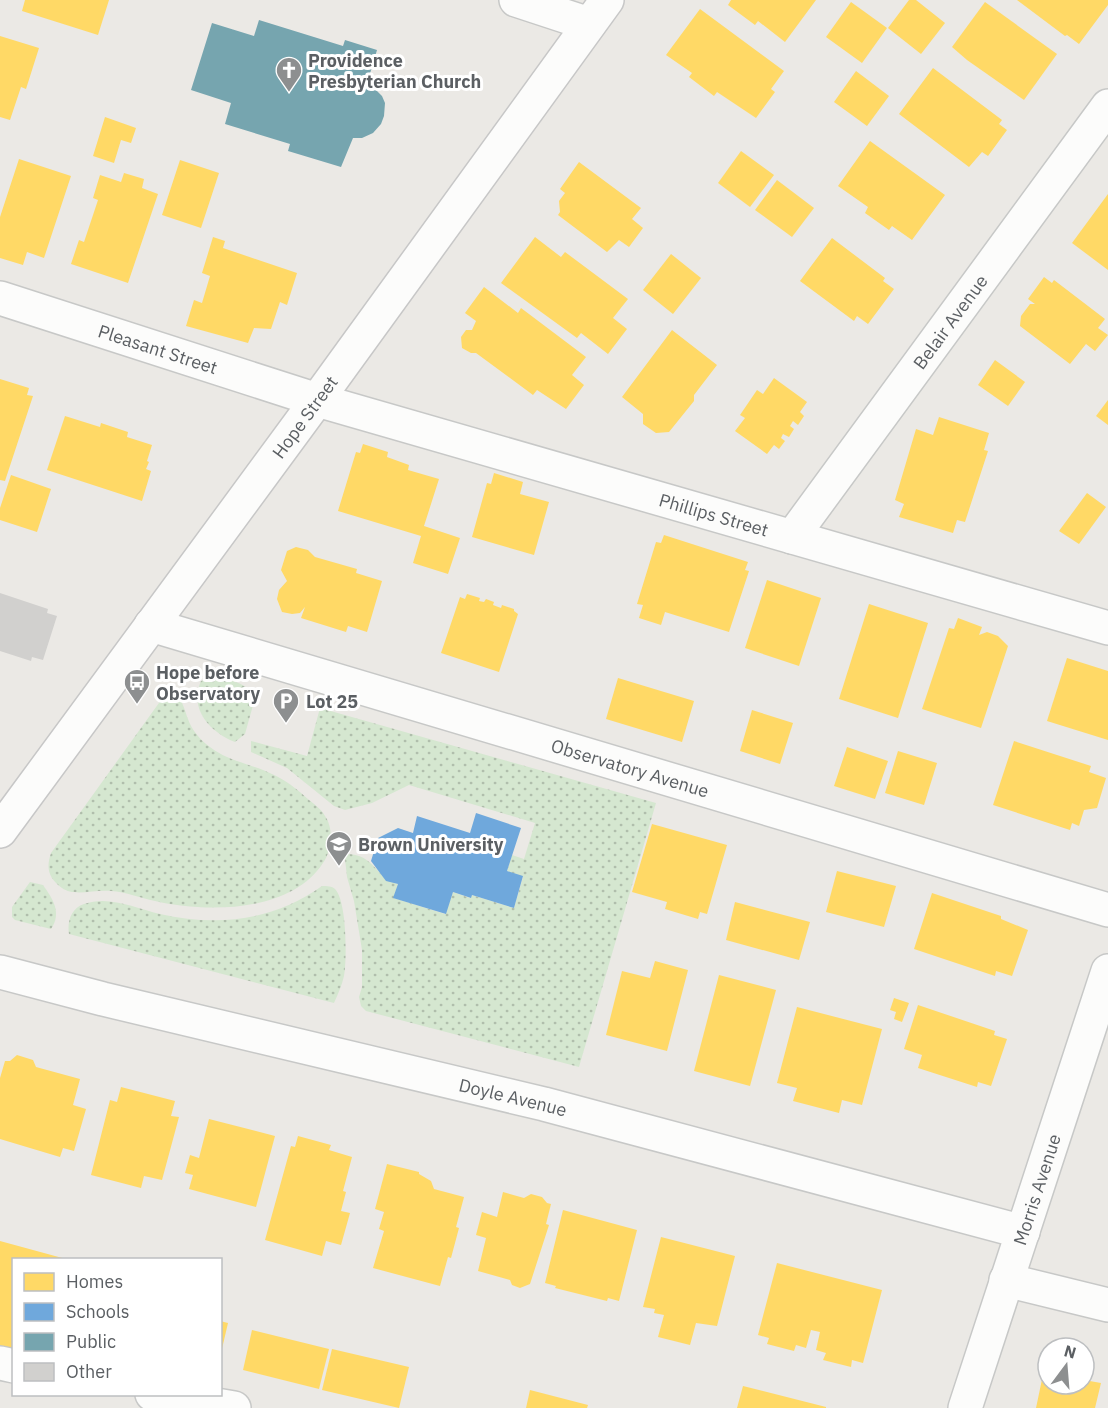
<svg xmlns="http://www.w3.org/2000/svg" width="1108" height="1408" font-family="'IBM Plex Sans',sans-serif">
<defs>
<pattern id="grass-dots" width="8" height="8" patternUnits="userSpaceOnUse" patternTransform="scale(1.5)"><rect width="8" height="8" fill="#d5e7d0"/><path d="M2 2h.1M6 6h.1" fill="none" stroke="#b0beac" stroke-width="1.8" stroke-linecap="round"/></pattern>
</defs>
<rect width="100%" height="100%" fill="#ebe9e5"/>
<!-- grass -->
<g fill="url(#grass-dots)">
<path d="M 208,679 C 226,678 246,681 255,698 L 245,734 L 235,742 C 211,733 188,709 201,681 Z"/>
<path d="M 169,689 C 182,697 183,705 188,719 C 191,729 201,741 210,747 C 228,761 251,764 272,774 C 286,780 298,790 309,800 C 314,804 322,810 325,816 C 334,829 332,850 323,863 C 291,913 206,913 155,901 C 140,898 126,892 111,891 C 96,889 74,897 62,888 C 48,878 46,868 51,853 Z"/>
<path d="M 320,708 L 656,803 L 579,1067 L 366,1011 L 361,1006 L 359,997 L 362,987 L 362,950 L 354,901 L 347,877 L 345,859 L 346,854 C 375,854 375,878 398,884 L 394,898 L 445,914 L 453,892 L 470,898 L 472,895 L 514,908 L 523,877 L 507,871 L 512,855 L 524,859 L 535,823 L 409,785 L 372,803 L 345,810 L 334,806 L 287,768 L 251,752 L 251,741 L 307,756 Z"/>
<path d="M 30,882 L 43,885 C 53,899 62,913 51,929 L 15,920 L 12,917 L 12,907 Z"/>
<path d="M 322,886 C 327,886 332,886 335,889 C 347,901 347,960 344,976 C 342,985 338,994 334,1003 L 69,934 C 67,922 71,908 84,904 C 109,895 135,908 160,914 C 218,927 273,921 322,886 Z"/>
</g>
<!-- homes -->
<g fill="#ffd966">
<path d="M 25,0 L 109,0 L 98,35 L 22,11 Z"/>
<path d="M 731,0 L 816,0 L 785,42 L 758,21 L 755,25 L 728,5 Z"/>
<path d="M 909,0 L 916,0 L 945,23 L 921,54 L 888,28 Z"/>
<path d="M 1017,0 L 1108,0 L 1108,5 L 1079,44 L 1067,35 L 1065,36 Z"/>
<path d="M 851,2 L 887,28 L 862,63 L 826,37 Z"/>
<path d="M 985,2 L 1057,54 L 1024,100 L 967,60 L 952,47 Z"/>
<path d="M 700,9 L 784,71 L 771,89 L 775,92 L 756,118 L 717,92 L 714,96 L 689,77 L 692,73 L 666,55 Z"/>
<path d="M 0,36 L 39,48 L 26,89 L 21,87 L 10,120 L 0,117 Z"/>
<path d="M 933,68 L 1002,120 L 999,124 L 1007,130 L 988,156 L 982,152 L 969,167 L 899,114 Z"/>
<path d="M 856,71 L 889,96 L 867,126 L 834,102 Z"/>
<path d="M 105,117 L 136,128 L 131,143 L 121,140 L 114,163 L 93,156 Z"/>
<path d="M 870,141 L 945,195 L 912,240 L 892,226 L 889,230 L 865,213 L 868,207 L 838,186 Z"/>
<path d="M 741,151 L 774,175 L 750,207 L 718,183 Z"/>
<path d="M 19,159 L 71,176 L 44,258 L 27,252 L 23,265 L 0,258 L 0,217 Z"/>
<path d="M 180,160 L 219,173 L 201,228 L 162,215 Z"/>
<path d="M 579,162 L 641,208 L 632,219 L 643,228 L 629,247 L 619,240 L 607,252 L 558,215 L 560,212 L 559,201 L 565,193 L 560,189 Z"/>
<path d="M 124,173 L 144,179 L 142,188 L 158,194 L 128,283 L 71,264 L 79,240 L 84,242 L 98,200 L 93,198 L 100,175 L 121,182 Z"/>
<path d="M 777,180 L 814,208 L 792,237 L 755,210 Z"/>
<path d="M 1108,194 L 1108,270 L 1072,243 Z"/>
<path d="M 213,237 L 225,241 L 223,248 L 297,273 L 287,305 L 280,302 L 271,329 L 254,328 L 248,343 L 186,326 L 194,300 L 202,303 L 210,276 L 202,273 Z"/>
<path d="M 535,237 L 561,257 L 565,252 L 628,299 L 613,318 L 627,329 L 608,354 L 581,333 L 577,338 L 501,283 Z"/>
<path d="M 832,238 L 885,278 L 883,281 L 894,289 L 868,324 L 857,316 L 854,321 L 800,281 Z"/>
<path d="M 671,254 L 701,278 L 673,314 L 643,290 Z"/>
<path d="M 1044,277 L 1052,283 L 1054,280 L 1105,319 L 1098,328 L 1108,335 L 1095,351 L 1086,344 L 1070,364 L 1020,326 L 1021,316 L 1030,304 L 1035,304 L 1028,299 Z"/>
<path d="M 484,287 L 518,313 L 521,308 L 586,357 L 572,375 L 584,385 L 566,409 L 537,390 L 533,395 L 476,353 L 471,353 L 462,348 L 461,337 L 466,330 L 472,330 L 476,321 L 465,313 Z"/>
<path d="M 672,330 L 717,365 L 694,395 L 694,401 L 669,432 L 656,433 L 643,424 L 643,414 L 622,397 Z"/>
<path d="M 995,360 L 1025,382 L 1008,406 L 978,385 Z"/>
<path d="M 774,378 L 807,402 L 800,412 L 804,416 L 798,425 L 793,421 L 790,426 L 794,429 L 789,437 L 783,434 L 781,438 L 785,441 L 779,449 L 774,445 L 767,454 L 735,431 L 745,418 L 740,415 L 757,390 L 763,394 Z"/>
<path d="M 0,379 L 29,388 L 27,395 L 33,396 L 5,481 L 0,480 Z"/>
<path d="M 1108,400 L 1108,425 L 1096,416 Z"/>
<path d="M 65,416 L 100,427 L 101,423 L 128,432 L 127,437 L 152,445 L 147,461 L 149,462 L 146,469 L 151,471 L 142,501 L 47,470 Z"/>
<path d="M 939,417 L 989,433 L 984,450 L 988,451 L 965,522 L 957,520 L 953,533 L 899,517 L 904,504 L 895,500 L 916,429 L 933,435 Z"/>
<path d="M 363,444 L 388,452 L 387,457 L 409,465 L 408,470 L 439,479 L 424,526 L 460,538 L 448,574 L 413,563 L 421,536 L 338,511 L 356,452 L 360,453 Z"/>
<path d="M 494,473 L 523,482 L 520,494 L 549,502 L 534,555 L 472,537 L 487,483 L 491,484 Z"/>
<path d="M 11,475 L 51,489 L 37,532 L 0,520 L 0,508 Z"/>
<path d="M 1087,493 L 1106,507 L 1079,544 L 1059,531 Z"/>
<path d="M 664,535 L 748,562 L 745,570 L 749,571 L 729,632 L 665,612 L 661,625 L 639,618 L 643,605 L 637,604 L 656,542 L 661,543 Z"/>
<path d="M 296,547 L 308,550 L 315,557 L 357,569 L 356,573 L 382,581 L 367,632 L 348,626 L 346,632 L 301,618 L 305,607 L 300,613 L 292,614 L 282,612 L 277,599 L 279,590 L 287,581 L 281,570 L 287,551 Z"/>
<path d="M 767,580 L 821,598 L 799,666 L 745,648 Z"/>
<path d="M 467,594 L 480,598 L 479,601 L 484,602 L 486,599 L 494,602 L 493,605 L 501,608 L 502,605 L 514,609 L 514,611 L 518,614 L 499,672 L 441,653 L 460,597 L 465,599 Z"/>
<path d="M 869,604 L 928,623 L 898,718 L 839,699 Z"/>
<path d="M 958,618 L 982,627 L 979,635 L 987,632 L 998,636 L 1008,646 L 981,728 L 922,709 L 949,628 L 954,629 Z"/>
<path d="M 1067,658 L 1108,671 L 1108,740 L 1047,721 Z"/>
<path d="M 618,678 L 694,701 L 682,742 L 606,719 Z"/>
<path d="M 752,710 L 793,723 L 780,764 L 740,751 Z"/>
<path d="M 1014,741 L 1091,766 L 1089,772 L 1106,778 L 1097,808 L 1084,810 L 1079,826 L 1072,823 L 1070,830 L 993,805 Z"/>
<path d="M 847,747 L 888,761 L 875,799 L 834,786 Z"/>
<path d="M 898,751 L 937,763 L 924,805 L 885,793 Z"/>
<path d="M 652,824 L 727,845 L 707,914 L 700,912 L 698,919 L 665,909 L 667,902 L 632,892 Z"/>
<path d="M 837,871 L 896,886 L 884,927 L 826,912 Z"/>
<path d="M 932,893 L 1001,916 L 1001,919 L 1028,930 L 1012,976 L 996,971 L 995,976 L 914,949 Z"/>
<path d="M 735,902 L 810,922 L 799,960 L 726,940 Z"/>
<path d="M 655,961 L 688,970 L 667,1051 L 606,1035 L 622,971 L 650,978 Z"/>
<path d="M 719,975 L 776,990 L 750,1086 L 694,1071 Z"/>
<path d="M 894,998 L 909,1003 L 902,1022 L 894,1019 L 896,1012 L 890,1010 Z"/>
<path d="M 918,1005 L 995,1031 L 994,1035 L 1007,1039 L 991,1086 L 978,1082 L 977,1087 L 918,1068 L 922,1055 L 904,1049 Z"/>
<path d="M 797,1007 L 882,1029 L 862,1105 L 842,1100 L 839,1113 L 793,1101 L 797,1088 L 777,1083 Z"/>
<path d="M 17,1055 L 33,1060 L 36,1067 L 80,1079 L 73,1105 L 86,1109 L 74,1151 L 63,1148 L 60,1157 L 0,1139 L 0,1078 L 5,1061 L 10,1061 Z"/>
<path d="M 121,1087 L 175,1101 L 171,1116 L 179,1117 L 162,1180 L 144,1176 L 141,1188 L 91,1175 L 110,1100 L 117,1102 Z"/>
<path d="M 209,1119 L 275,1136 L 256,1207 L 189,1189 L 193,1175 L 185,1173 L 190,1155 L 199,1158 Z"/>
<path d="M 298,1136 L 331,1145 L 329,1150 L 352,1157 L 343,1191 L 346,1192 L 341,1211 L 350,1213 L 341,1245 L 326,1241 L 322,1256 L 265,1240 L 291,1146 L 295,1147 Z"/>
<path d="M 387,1164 L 419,1172 L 419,1174 L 431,1181 L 434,1189 L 464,1197 L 456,1227 L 459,1228 L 451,1258 L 448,1257 L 440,1286 L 373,1268 L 384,1231 L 379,1229 L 384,1212 L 375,1209 Z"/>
<path d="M 503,1192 L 524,1198 L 531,1194 L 542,1197 L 547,1203 L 551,1204 L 546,1224 L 549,1225 L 530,1284 L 520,1288 L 512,1285 L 510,1280 L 478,1271 L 486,1238 L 476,1235 L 482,1212 L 497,1217 Z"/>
<path d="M 563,1210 L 637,1230 L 619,1301 L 608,1298 L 607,1301 L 555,1288 L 556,1286 L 545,1283 Z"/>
<path d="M 661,1237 L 735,1256 L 717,1326 L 696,1323 L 690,1345 L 658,1337 L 664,1315 L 654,1313 L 655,1309 L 643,1307 Z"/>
<path d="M 0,1241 L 66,1259 L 14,1260 L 14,1352 L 0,1349 Z"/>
<path d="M 777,1263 L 882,1290 L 863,1363 L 852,1360 L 851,1367 L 823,1360 L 826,1353 L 816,1350 L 820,1332 L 811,1330 L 806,1348 L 796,1345 L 794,1351 L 767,1344 L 769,1338 L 758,1335 Z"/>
<path d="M 220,1321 L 228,1323 L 221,1353 L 220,1353 Z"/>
<path d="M 252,1330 L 329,1349 L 319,1389 L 243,1370 Z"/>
<path d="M 332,1349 L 409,1367 L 399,1408 L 322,1390 Z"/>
<path d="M 1045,1365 L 1048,1366 L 1048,1384 L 1084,1384 L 1084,1380 L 1101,1383 L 1095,1408 L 1036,1408 Z"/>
<path d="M 743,1386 L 826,1407 L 826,1408 L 737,1408 Z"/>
<path d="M 530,1390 L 588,1405 L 587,1408 L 526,1408 Z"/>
</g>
<!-- schools -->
<path fill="#6fa8dc" d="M 476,813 L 521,828 L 507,871 L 523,876 L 514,908 L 472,895 L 471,898 L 453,892 L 446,914 L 393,898 L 398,884 L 386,881 L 371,861 L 378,838 L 398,828 L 413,833 L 417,816 L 470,833 Z"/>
<!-- public -->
<path fill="#76a5af" d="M 259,20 L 343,46 L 345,40 L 377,50 L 369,77 L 372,78 L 370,84 L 382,96 L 385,103 L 384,116 L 381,124 L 373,133 L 362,138 L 353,138 L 341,167 L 288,151 L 290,144 L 225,124 L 231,103 L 191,90 L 212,23 L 254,36 Z"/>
<!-- building -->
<path fill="#d1d0ce" d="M 0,593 L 48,609 L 47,613 L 57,616 L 43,660 L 32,657 L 31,661 L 0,651 Z"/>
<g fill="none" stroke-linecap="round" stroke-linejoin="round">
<!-- street casing -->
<g stroke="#c7c8c7" stroke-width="36">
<g id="street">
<path d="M 516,0 L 589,24"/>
<path id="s1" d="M 0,298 L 317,400 L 1108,628"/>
<path id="s2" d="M 792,537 L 1108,106"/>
<path id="s3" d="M 151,625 L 1108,910"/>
<path id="s4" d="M 0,972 L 103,999 L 544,1104 L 1023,1232"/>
<path d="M 1006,1280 L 1108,1305"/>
<path d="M 0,1363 L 14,1366"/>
<path d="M 152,1394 L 234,1408"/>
<path id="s5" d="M 965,1408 L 1108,971"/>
</g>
</g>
<!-- secondary casing -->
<g stroke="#c7c7c7" stroke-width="36">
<g id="secondary">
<path id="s6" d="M 0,831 L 317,400 L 607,0"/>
</g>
</g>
<!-- street -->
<use href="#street" stroke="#fcfcfb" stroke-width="33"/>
<!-- secondary -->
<use href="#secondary" stroke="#fcfcfb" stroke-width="33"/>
</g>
<!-- icons -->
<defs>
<g id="church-pin" transform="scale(1.35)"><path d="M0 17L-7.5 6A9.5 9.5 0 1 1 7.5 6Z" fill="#8d8f90" stroke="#fff"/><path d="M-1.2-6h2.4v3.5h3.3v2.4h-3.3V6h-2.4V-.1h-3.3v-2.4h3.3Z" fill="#fff"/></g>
<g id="bus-pin" transform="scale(1.35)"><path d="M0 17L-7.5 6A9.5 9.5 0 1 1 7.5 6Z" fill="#8d8f90" stroke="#fff"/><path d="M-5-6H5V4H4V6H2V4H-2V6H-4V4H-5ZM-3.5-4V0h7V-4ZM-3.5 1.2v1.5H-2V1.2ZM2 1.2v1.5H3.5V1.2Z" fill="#fff"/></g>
<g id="parking-pin" transform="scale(1.35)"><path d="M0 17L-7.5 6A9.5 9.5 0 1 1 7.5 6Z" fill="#8d8f90" stroke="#fff"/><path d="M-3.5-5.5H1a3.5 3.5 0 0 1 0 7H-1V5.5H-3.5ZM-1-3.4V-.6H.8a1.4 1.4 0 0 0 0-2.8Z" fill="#fff"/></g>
<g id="university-pin" transform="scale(1.35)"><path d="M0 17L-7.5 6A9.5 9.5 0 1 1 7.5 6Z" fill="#8d8f90" stroke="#fff"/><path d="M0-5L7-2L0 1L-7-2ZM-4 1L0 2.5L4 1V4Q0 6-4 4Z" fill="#fff"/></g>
</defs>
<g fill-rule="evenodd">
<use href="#church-pin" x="289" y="70"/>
<use href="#bus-pin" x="137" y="682"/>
<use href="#parking-pin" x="286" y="701"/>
<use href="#university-pin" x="339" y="844"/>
</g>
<g text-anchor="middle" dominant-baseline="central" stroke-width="6" stroke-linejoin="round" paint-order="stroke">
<!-- poi labels -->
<g font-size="18" font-weight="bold" fill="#5b5f63" stroke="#fff" text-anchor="start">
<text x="308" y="60">Providence<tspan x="308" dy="21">Presbyterian Church</tspan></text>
<text x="156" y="672">Hope before<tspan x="156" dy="21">Observatory</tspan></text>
<text x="306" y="701">Lot 25</text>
<text x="358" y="844">Brown University</text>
</g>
<!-- street labels -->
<g font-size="18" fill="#5b5f63" stroke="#fff">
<text stroke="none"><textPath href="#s2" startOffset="267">Belair Avenue</textPath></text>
<text stroke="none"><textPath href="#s1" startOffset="166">Pleasant Street</textPath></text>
<text stroke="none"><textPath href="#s6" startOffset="514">Hope Street</textPath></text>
<text stroke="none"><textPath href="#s1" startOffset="746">Phillips Street</textPath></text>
<text stroke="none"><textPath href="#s3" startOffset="500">Observatory Avenue</textPath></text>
<text stroke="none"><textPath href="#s4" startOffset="528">Doyle Avenue</textPath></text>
<text stroke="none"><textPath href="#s5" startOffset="230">Morris Avenue</textPath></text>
</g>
</g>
<!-- legend -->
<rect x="12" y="1258" width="210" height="138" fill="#ffffff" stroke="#bdbfc1" stroke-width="1.5"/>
<rect x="24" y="1273" width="30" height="18" fill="#ffd966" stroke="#bdbfc1" stroke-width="1.5"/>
<text x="66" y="1288" font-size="18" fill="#5b5f63">Homes</text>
<rect x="24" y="1303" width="30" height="18" fill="#6fa8dc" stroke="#bdbfc1" stroke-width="1.5"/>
<text x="66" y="1318" font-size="18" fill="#5b5f63">Schools</text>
<rect x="24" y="1333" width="30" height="18" fill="#76a5af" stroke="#bdbfc1" stroke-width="1.5"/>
<text x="66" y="1348" font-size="18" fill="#5b5f63">Public</text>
<rect x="24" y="1363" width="30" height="18" fill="#d1d0ce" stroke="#bdbfc1" stroke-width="1.5"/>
<text x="66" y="1378" font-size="18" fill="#5b5f63">Other</text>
<!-- north arrow -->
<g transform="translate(1066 1366) rotate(16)"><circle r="28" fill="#ffffff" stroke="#bdbfc1" stroke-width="1.5"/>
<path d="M0-4.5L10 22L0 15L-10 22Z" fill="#8d8f90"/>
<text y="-9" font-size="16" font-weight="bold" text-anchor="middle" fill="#5b5f63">N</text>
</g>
</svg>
